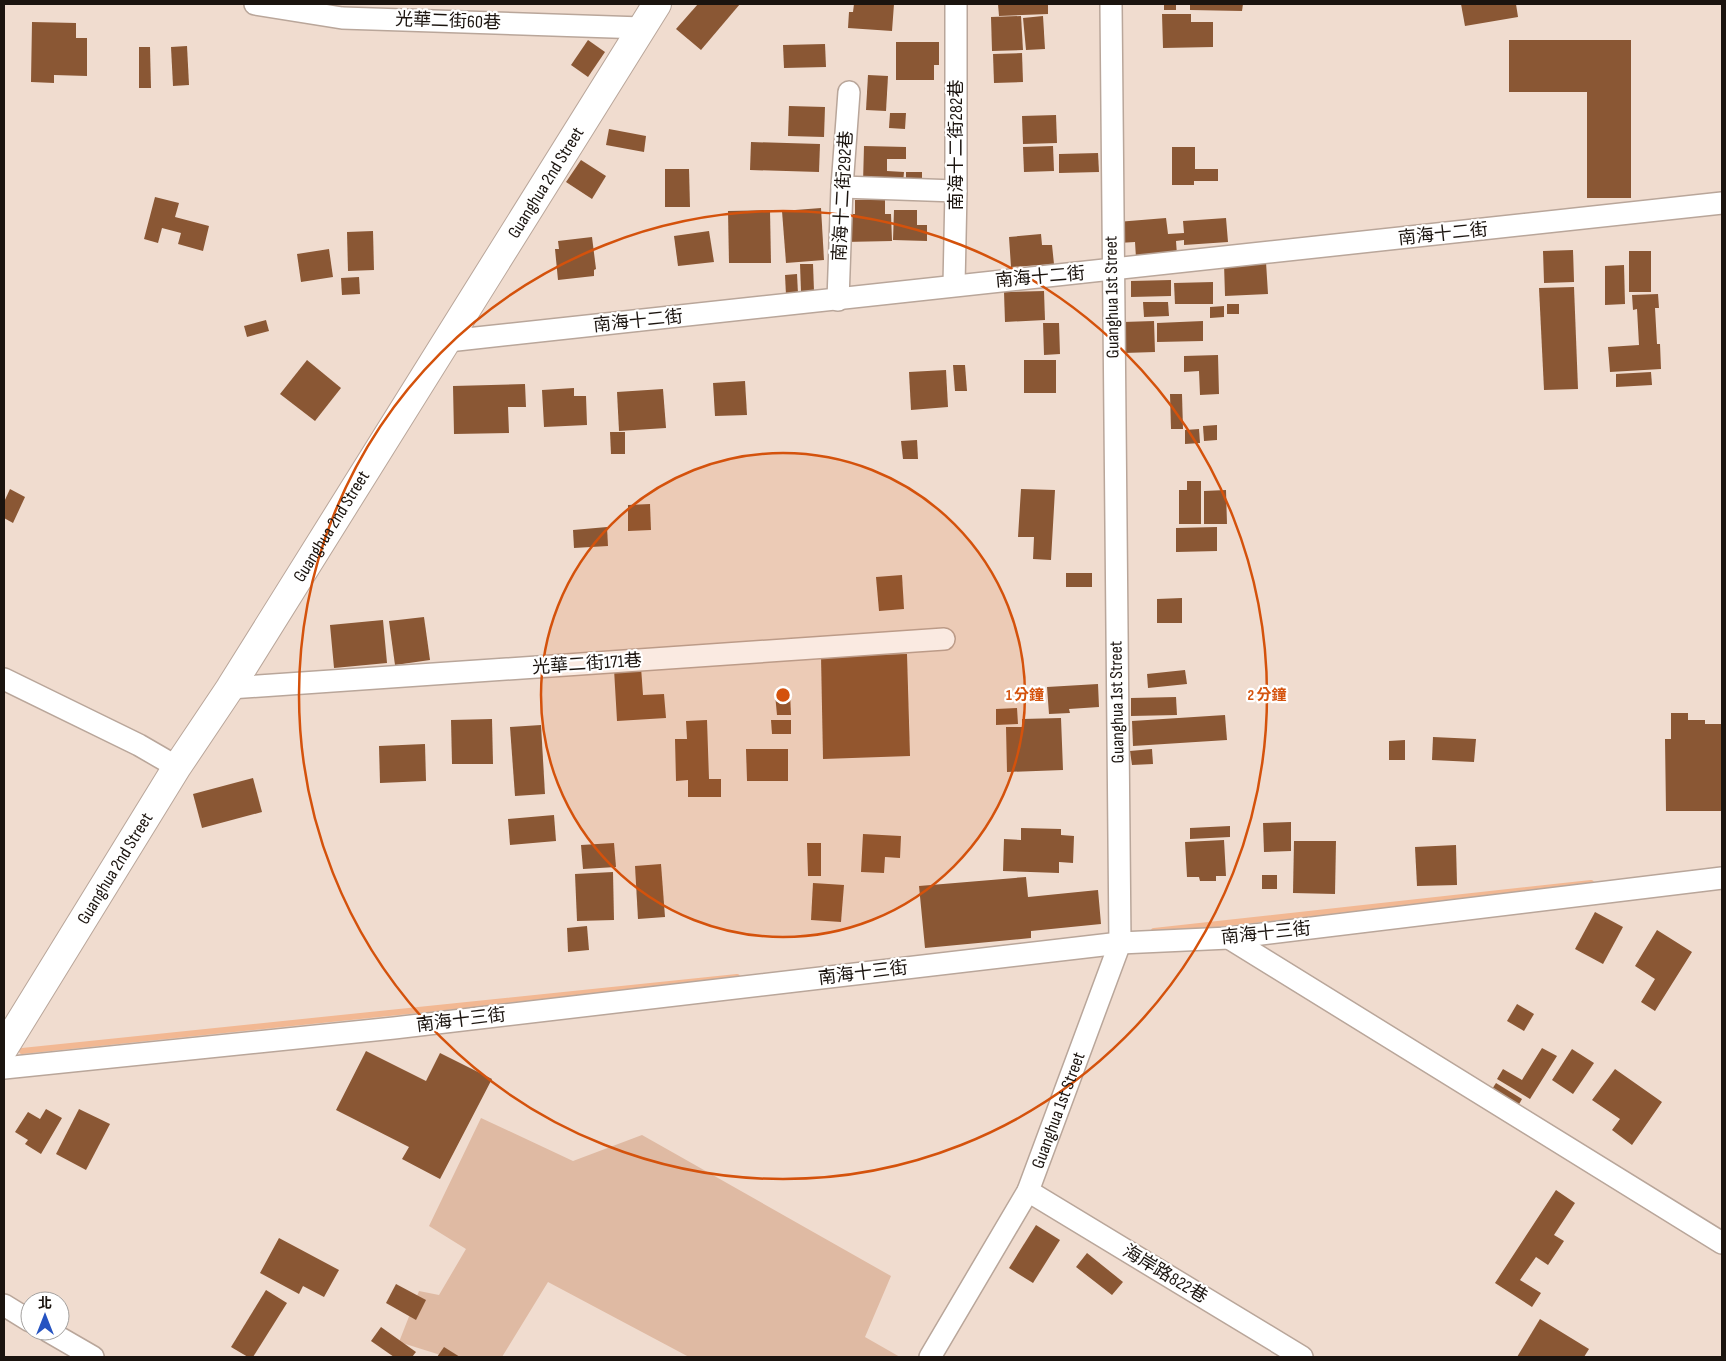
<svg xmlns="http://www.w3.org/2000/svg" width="1726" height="1361" font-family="'Sofia Sans Condensed','Noto Sans TC',sans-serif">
<rect width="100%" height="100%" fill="#f0dccf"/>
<!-- green -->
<path fill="#dfbaa3" d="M 481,1118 L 573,1161 L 642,1135 L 891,1276 L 865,1337 L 900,1357 L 689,1357 L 548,1282 L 502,1357 L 447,1357 L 399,1342 L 419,1291 L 439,1295 L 466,1249 L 429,1226 Z"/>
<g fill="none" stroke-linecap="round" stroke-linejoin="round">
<!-- stream -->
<g stroke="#f2b893" stroke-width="6">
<path d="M 1154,931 L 1591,883"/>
<path d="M 22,1051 L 737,977"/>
</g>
</g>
<!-- building -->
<g fill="#8a5734">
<path d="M 698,4 L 740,4 L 701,50 L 676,29 Z"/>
<path d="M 854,4 L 894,4 L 892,31 L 848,28 L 849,12 L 853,12 Z"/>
<path d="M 998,4 L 1048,4 L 1048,14 L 999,16 Z"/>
<rect x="1164" y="4" width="12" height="6"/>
<path d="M 1190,4 L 1243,4 L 1242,11 L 1190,10 Z"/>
<path d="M 1461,4 L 1516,4 L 1518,17 L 1465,26 Z"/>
<path d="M 1162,14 L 1191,14 L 1191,22 L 1213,22 L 1213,47 L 1163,48 Z"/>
<path d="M 1021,16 L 1023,50 L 992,51 L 991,17 Z"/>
<path d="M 1043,16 L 1045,49 L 1026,50 L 1023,18 Z"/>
<path d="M 32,22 L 76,23 L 76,38 L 87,38 L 87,76 L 54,75 L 54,83 L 31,82 Z"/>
<path d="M 588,40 L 605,52 L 588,77 L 571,65 Z"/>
<path d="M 1509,40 L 1631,40 L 1631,198 L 1587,198 L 1587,92 L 1509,92 Z"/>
<path d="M 896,42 L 939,42 L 939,65 L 934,65 L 934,80 L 896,80 Z"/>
<path d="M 825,44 L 826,67 L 784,68 L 783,45 Z"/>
<path d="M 187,46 L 189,85 L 173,86 L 171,47 Z"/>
<path d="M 139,47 L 150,47 L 151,88 L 139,88 Z"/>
<path d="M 1022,53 L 1023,82 L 994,83 L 993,54 Z"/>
<path d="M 868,75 L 888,76 L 886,111 L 866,110 Z"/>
<path d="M 789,106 L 825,107 L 824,137 L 788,136 Z"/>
<path d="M 890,113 L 906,113 L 905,129 L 889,128 Z"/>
<path d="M 1056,115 L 1057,143 L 1023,144 L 1022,116 Z"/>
<path d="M 609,129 L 646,136 L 644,152 L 606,145 Z"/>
<path d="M 751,142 L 820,144 L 819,172 L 750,170 Z"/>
<path d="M 864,146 L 906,147 L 906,159 L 887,159 L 887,171 L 904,172 L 903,183 L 863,183 Z"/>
<path d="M 1053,146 L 1054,171 L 1024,172 L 1023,147 Z"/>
<path d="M 1172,147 L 1195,147 L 1195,169 L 1218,169 L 1218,181 L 1194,181 L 1194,185 L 1172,185 Z"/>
<path d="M 1098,153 L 1099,172 L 1059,173 L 1059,154 Z"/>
<path d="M 581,160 L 606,176 L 592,199 L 566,182 Z"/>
<path d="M 665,169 L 689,169 L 690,207 L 665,207 Z"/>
<rect x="906" y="172" width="16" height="12"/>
<path d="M 155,197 L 179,203 L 175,217 L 209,226 L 203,251 L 178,244 L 181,233 L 162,228 L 158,243 L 144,239 Z"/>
<path d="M 885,199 L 885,214 L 891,214 L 892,241 L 844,242 L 844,214 L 855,214 L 855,200 Z"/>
<path d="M 821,208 L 824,260 L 786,263 L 782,211 Z"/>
<path d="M 770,210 L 771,263 L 729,263 L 728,211 Z"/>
<path d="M 894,210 L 917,210 L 917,225 L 927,225 L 927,241 L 893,240 Z"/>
<path d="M 1166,218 L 1168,234 L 1184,233 L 1183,221 L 1226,218 L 1228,242 L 1184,245 L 1184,240 L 1176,241 L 1177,255 L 1136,258 L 1135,242 L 1118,243 L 1117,222 Z"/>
<path d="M 373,231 L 374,270 L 348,271 L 347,232 Z"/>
<path d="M 709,231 L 714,262 L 678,266 L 674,236 Z"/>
<path d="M 1041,234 L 1042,245 L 1052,245 L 1054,264 L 1011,267 L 1009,237 Z"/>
<path d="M 592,237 L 596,269 L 594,270 L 594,276 L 558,280 L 555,249 L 559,249 L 558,241 Z"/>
<path d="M 329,249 L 333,277 L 301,282 L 297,254 Z"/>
<path d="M 1573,250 L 1574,282 L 1544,283 L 1543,251 Z"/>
<rect x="1629" y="251" width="22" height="41"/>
<path d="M 1266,262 L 1268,294 L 1225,296 L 1224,264 Z"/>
<path d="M 800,264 L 813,264 L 814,291 L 801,291 Z"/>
<path d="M 1624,265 L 1625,304 L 1605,305 L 1605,266 Z"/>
<path d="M 797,274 L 798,294 L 786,295 L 785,275 Z"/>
<path d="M 359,277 L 360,294 L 342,295 L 341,278 Z"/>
<path d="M 1171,280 L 1171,296 L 1131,297 L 1131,281 Z"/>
<path d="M 1213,282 L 1213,304 L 1175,304 L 1174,283 Z"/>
<path d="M 1574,287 L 1578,389 L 1544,390 L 1539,288 Z"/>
<path d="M 1044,291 L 1045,320 L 1005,322 L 1004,292 Z"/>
<path d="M 1658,294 L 1659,308 L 1655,308 L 1657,344 L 1660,344 L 1661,369 L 1610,372 L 1608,347 L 1639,345 L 1637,309 L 1633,310 L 1632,295 Z"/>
<path d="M 1143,302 L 1168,302 L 1169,316 L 1144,317 Z"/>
<rect x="1227" y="304" width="12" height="10"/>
<path d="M 1224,306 L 1224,317 L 1210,318 L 1210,307 Z"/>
<path d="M 266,320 L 269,331 L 247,337 L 244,326 Z"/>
<path d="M 1154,321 L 1155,352 L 1124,353 L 1123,322 Z"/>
<path d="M 1203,321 L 1203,341 L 1157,342 L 1157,323 Z"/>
<path d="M 1043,323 L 1059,323 L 1060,354 L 1044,355 Z"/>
<path d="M 1218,355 L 1219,394 L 1200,395 L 1199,371 L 1184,372 L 1184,356 Z"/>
<path d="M 307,360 L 341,388 L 315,421 L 280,394 Z"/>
<rect x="1024" y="360" width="32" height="33"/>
<path d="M 953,365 L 965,365 L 967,391 L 955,391 Z"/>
<path d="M 946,370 L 948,407 L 911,410 L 909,372 Z"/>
<path d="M 1651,372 L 1652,385 L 1616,387 L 1616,374 Z"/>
<path d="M 745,381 L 747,415 L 715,416 L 713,383 Z"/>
<path d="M 525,384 L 526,407 L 508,407 L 509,433 L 454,434 L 453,386 Z"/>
<path d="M 574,388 L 574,396 L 586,396 L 587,425 L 544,427 L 542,390 Z"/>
<path d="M 663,389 L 666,428 L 619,431 L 617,392 Z"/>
<path d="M 1170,394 L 1182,394 L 1183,429 L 1171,429 Z"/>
<path d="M 1217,425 L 1217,440 L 1204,441 L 1203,426 Z"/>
<path d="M 1199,429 L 1200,443 L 1185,444 L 1185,430 Z"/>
<path d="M 610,432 L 625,432 L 625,454 L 611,454 Z"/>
<path d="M 917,440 L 918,459 L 903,459 L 901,441 Z"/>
<path d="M 1187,481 L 1201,481 L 1201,524 L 1179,524 L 1179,490 L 1187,490 Z"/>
<path d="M 10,489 L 25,497 L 13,523 L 4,518 L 4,502 Z"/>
<path d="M 1021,489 L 1055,490 L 1051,560 L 1033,559 L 1034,537 L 1018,537 Z"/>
<path d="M 1226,490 L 1227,524 L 1204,524 L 1204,491 Z"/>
<path d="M 650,504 L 651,530 L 628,531 L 628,505 Z"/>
<path d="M 607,527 L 608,546 L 574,548 L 573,530 Z"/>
<path d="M 1217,527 L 1217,551 L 1176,552 L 1176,528 Z"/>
<rect x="1066" y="573" width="26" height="14"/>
<path d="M 902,575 L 904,609 L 879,611 L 876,577 Z"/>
<path d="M 1182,598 L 1182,623 L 1157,623 L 1157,599 Z"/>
<path d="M 424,617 L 430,660 L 395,665 L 389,621 Z"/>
<path d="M 383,620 L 387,663 L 334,668 L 330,625 Z"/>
<path d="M 907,654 L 910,756 L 823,759 L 821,656 Z"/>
<path d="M 641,667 L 643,695 L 664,694 L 666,718 L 617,721 L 614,669 Z"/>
<path d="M 1185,670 L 1187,684 L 1148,688 L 1147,674 Z"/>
<path d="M 1098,684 L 1099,707 L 1069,709 L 1070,713 L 1049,714 L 1047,687 Z"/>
<path d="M 790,693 L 791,715 L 777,715 L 775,694 Z"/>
<path d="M 1176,697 L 1177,715 L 1131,716 L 1131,698 Z"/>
<path d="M 1017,708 L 1018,724 L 996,725 L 996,709 Z"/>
<path d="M 1671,713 L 1688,713 L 1688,720 L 1705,720 L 1705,724 L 1722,724 L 1722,811 L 1666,811 L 1665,739 L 1671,739 Z"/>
<path d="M 1225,715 L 1227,740 L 1133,746 L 1132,721 Z"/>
<path d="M 1061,718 L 1063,770 L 1007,772 L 1006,727 L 1022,727 L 1022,719 Z"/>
<path d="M 492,719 L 493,764 L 452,764 L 451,720 Z"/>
<path d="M 707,720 L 709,779 L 721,779 L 721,797 L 688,797 L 688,780 L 676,781 L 675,739 L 687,739 L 686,721 Z"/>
<path d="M 771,720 L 791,720 L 791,734 L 772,734 Z"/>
<path d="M 541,725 L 545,794 L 515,796 L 510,727 Z"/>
<path d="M 1433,737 L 1476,739 L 1474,762 L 1432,760 Z"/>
<path d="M 1405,740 L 1405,760 L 1389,760 L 1389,741 Z"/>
<path d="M 425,744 L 426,781 L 380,783 L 379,746 Z"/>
<path d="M 746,749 L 788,749 L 788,781 L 747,781 Z"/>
<path d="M 1152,749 L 1153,764 L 1132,765 L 1130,751 Z"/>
<path d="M 253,778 L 262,812 L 202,828 L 193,794 Z"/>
<path d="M 554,815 L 556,841 L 510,845 L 508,819 Z"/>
<path d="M 1291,822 L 1291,851 L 1264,852 L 1263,823 Z"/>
<path d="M 1230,826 L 1230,837 L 1190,839 L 1190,828 Z"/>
<path d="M 1021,828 L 1061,829 L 1061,835 L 1074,836 L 1073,863 L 1059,862 L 1059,873 L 1003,871 L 1004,839 L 1021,840 Z"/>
<path d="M 863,834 L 901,836 L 900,858 L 885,857 L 884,873 L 861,872 Z"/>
<path d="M 1224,840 L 1226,876 L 1216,876 L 1216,881 L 1200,881 L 1199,877 L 1187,877 L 1185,842 Z"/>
<path d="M 1294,841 L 1336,841 L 1335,894 L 1293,893 Z"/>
<path d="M 614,843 L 616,867 L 583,869 L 581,845 Z"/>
<path d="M 807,843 L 821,843 L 821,876 L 808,876 Z"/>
<path d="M 1456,845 L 1457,885 L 1417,886 L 1415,847 Z"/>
<path d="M 661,864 L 665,917 L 638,919 L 635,866 Z"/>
<path d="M 613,872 L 614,920 L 577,921 L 575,874 Z"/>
<rect x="1262" y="875" width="15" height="14"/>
<path d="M 1026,877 L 1028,897 L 1098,890 L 1101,924 L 1031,931 L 1031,938 L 925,948 L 919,886 Z"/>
<path d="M 813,883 L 844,885 L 841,922 L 811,920 Z"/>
<path d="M 1595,912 L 1623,927 L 1603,964 L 1575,949 Z"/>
<path d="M 587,926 L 589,950 L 568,952 L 567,928 Z"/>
<path d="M 1657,930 L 1692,952 L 1655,1011 L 1641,1002 L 1655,979 L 1635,966 Z"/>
<path d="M 1517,1004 L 1534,1014 L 1524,1031 L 1507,1021 Z"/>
<path d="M 1542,1048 L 1557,1056 L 1530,1099 L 1497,1079 L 1503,1069 L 1522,1080 Z"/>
<path d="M 1572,1049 L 1594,1063 L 1573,1094 L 1552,1080 Z"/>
<path d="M 366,1051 L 426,1081 L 440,1053 L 492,1079 L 440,1179 L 402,1159 L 409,1147 L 336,1110 Z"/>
<path d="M 1615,1069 L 1662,1102 L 1632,1145 L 1612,1130 L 1620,1119 L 1592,1100 Z"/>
<path d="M 1496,1083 L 1522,1099 L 1514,1113 L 1487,1097 Z"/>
<path d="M 46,1109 L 62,1118 L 41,1154 L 25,1144 L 28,1140 L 15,1132 L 28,1112 L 40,1119 Z"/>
<path d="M 79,1109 L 110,1124 L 86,1170 L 56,1154 Z"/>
<path d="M 1556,1190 L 1575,1203 L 1554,1235 L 1564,1241 L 1548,1265 L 1536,1257 L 1520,1280 L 1541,1293 L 1532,1307 L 1495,1283 Z"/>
<path d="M 1036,1225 L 1060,1240 L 1033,1283 L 1009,1268 Z"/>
<path d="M 279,1238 L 339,1270 L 324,1297 L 303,1286 L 299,1294 L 260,1273 Z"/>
<path d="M 1087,1253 L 1123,1282 L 1112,1295 L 1076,1267 Z"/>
<path d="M 396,1284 L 426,1300 L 416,1320 L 386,1303 Z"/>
<path d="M 266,1290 L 287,1303 L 253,1357 L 248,1357 L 231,1347 Z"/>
<path d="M 1540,1319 L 1589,1349 L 1584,1357 L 1517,1357 Z"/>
<path d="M 381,1327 L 416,1352 L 412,1357 L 394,1357 L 371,1341 Z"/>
<path d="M 444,1347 L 460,1357 L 437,1357 Z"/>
</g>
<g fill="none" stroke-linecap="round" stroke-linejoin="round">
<!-- minor casing -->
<g stroke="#b9a69a" stroke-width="24">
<g id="minor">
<path d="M 255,4 L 342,18 L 642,28"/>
<path d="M 842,187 L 956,191"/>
<path d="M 954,285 L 956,191 L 956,4"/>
<path d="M 838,300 L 842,187 L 849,92"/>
<path d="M 448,341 L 1722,203"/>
<path d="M 4,679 L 139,745 L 177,767"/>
<path d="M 230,688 L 944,639"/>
<path d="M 1229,938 L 1722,1243"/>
<path d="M 4,1068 L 394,1028 L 1120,943 L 1229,938 L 1722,878"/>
<path d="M 1028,1191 L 1302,1357"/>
<path d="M 4,1305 L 30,1321"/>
<path d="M 48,1331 L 93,1357"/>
<path id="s1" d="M 930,1357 L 1028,1191 L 1120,943 L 1111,4"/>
</g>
</g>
<!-- tertiary casing -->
<g stroke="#b9a69a" stroke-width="30">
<g id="tertiary">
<path id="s2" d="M 4,1048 L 177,767 L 230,688 L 657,4"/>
</g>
</g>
<!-- minor -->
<use href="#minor" stroke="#fff" stroke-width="21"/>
<!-- tertiary -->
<use href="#tertiary" stroke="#fff" stroke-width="28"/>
</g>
<!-- distance rings -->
<circle cx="783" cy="695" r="242" fill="#d4520c" fill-opacity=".12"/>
<g fill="none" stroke="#d4520c" stroke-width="2.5">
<circle cx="783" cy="695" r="242"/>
<circle cx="783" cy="695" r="484"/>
</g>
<g text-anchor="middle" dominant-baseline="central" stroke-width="4.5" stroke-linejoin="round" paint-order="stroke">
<!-- street labels -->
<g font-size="18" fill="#1b140f" stroke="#fff">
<text transform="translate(448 21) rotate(2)">光華二街60巷</text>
<text transform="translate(956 145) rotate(-90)">南海十二街282巷</text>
<text stroke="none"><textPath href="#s2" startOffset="1021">Guanghua 2nd Street</textPath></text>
<text transform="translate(843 196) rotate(-87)">南海十二街292巷</text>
<text transform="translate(1443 234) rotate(-6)">南海十二街</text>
<text transform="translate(1040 277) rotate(-5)">南海十二街</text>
<text transform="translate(1112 297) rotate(-91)">Guanghua 1st Street</text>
<text transform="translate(638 321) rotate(-6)">南海十二街</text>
<text stroke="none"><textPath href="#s2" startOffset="616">Guanghua 2nd Street</textPath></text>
<text transform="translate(587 664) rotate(-4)">光華二街171巷</text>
<text transform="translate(1117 702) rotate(-91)">Guanghua 1st Street</text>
<text stroke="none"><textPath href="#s2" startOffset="211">Guanghua 2nd Street</textPath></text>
<text transform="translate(1266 933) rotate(-6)">南海十三街</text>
<text transform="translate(863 973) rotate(-7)">南海十三街</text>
<text transform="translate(461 1020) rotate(-7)">南海十三街</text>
<text stroke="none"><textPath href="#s1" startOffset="279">Guanghua 1st Street</textPath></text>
<text transform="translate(1165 1274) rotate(31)">海岸路822巷</text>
</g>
</g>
<circle cx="783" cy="695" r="8" fill="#d4520c" stroke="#fff" stroke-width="2.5"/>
<g font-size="15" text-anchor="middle" font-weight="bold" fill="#d4520c" stroke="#fff" stroke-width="4.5" stroke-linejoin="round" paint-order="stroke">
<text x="1025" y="700">1 分鐘</text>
<text x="1267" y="700">2 分鐘</text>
</g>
<!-- border -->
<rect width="1726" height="1361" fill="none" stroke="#1b140f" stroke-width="10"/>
<!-- north arrow -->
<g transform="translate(45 1316)"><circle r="24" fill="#ffffff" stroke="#a4a19f"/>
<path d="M0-4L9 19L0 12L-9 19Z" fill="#2553c1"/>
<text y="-8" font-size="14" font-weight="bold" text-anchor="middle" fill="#1b140f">北</text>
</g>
</svg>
